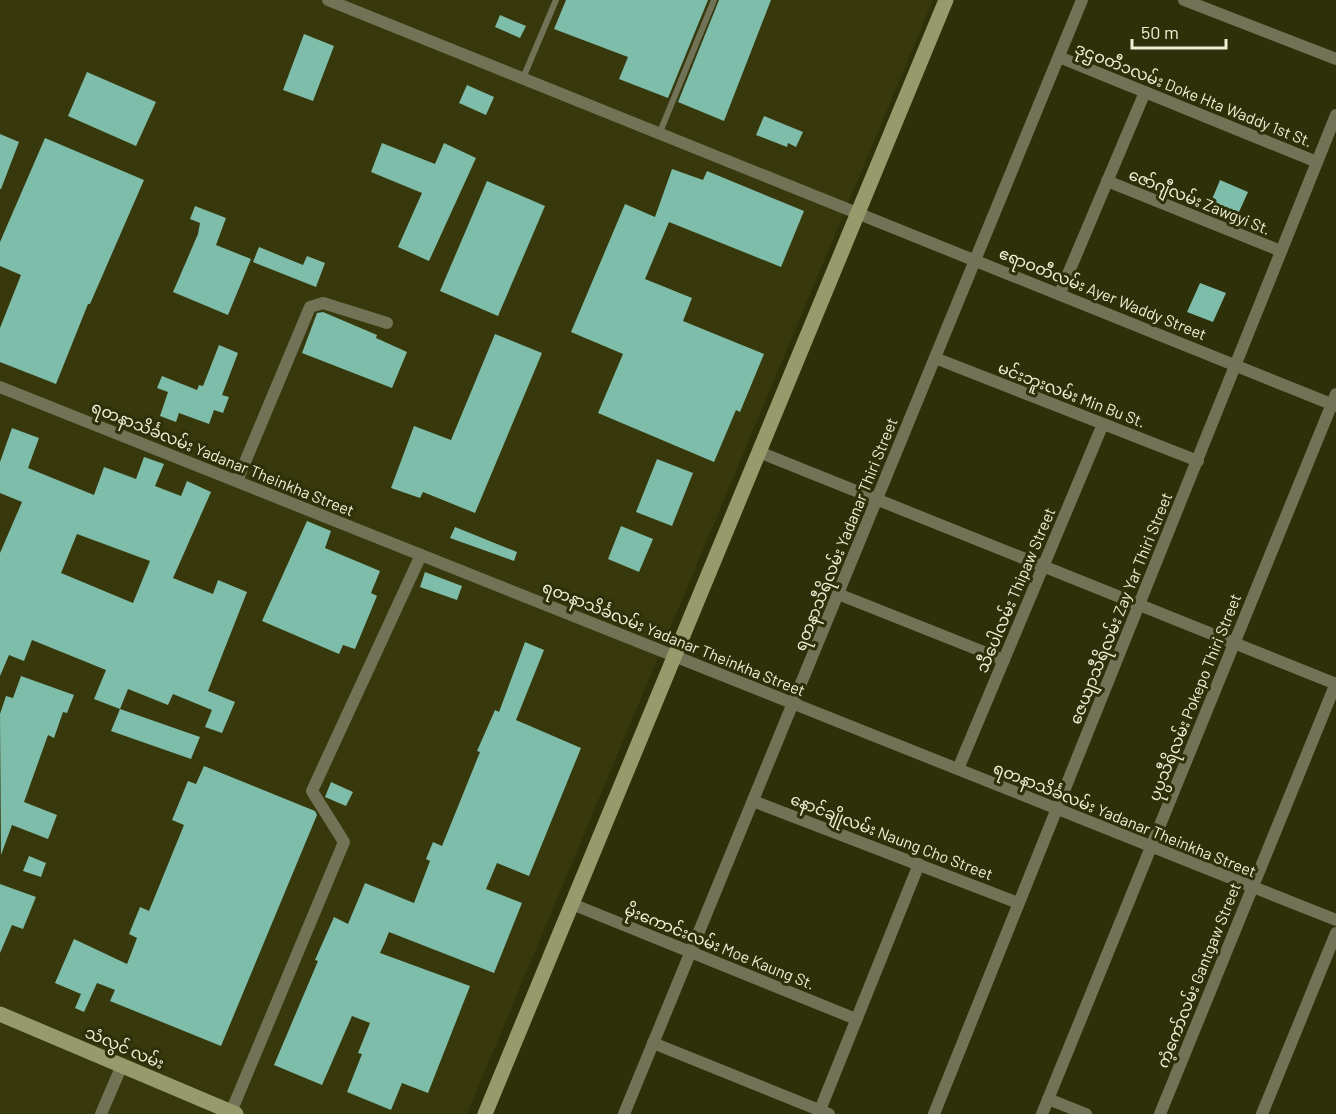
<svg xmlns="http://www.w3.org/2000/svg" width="1336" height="1114" font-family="Barlow,'Noto Sans Myanmar',sans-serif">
<rect width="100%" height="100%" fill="#2d3009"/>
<!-- built -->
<path fill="#37390c" d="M 0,0 L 933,0 L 467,1114 L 0,1114 Z"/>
<!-- building -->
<g fill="#7ebda9" fill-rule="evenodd">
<path d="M 566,0 L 708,0 L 668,98 L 619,79 L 628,57 L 554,29 Z"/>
<path d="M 719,0 L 771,0 L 724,121 L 678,102 Z"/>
<path d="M 500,15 L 526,26 L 520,38 L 495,27 Z"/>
<path d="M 304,34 L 334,46 L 313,101 L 283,90 Z"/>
<path d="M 87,72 L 156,102 L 136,146 L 68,116 Z"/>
<path d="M 467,85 L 494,97 L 486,115 L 459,103 Z"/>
<path d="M 764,116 L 803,132 L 796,147 L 788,143 L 787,147 L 756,135 Z"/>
<path d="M 0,134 L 19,142 L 1,189 L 0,189 Z"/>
<path d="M 45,138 L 144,180 L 90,304 L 88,304 L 56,384 L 0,362 L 0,328 L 21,275 L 0,266 L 0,242 Z"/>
<path d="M 382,143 L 435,164 L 444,143 L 476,158 L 429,261 L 398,247 L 422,193 L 371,172 Z"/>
<path d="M 672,169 L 703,180 L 707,171 L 804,211 L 781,267 L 669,222 L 645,279 L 692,298 L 683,321 L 764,354 L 740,412 L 736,410 L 714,462 L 598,413 L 623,354 L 571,332 L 625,204 L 655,217 Z"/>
<path d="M 1220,180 L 1248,192 L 1235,221 L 1208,209 Z"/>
<path d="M 487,181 L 545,206 L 498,316 L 440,291 Z"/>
<path d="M 195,206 L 226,218 L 216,245 L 251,259 L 228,315 L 173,292 L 198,234 L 200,223 L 190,219 Z"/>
<path d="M 259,247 L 303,265 L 307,256 L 325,263 L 316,287 L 253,262 Z"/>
<path d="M 1200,283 L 1226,293 L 1213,322 L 1187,312 Z"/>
<path d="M 323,312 L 377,335 L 376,338 L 407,352 L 392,388 L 302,353 L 317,313 Z"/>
<path d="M 495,334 L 542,353 L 475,513 L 423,492 L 420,498 L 391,488 L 414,426 L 451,440 Z"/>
<path d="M 219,345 L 238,353 L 222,395 L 229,397 L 223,413 L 214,410 L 209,424 L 179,413 L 176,422 L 160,416 L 168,392 L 157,388 L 162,376 L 197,390 L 199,385 L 203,386 Z"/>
<path d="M 12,428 L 39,438 L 28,468 L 94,495 L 104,467 L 136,479 L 144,457 L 164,464 L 155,486 L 181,496 L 187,481 L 211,492 L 173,578 L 213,594 L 218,580 L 247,592 L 208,691 L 235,702 L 222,733 L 205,727 L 212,710 L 173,694 L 168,705 L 128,689 L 120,709 L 94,699 L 106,670 L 32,640 L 24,661 L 9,655 L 0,676 L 0,553 L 22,502 L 0,493 L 0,462 ZM 77,534 L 150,561 L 133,603 L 61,573 Z"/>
<path d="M 657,459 L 693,473 L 672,526 L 636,512 Z"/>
<path d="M 307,521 L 331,531 L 325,548 L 380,571 L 371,593 L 377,596 L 355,649 L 343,645 L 339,654 L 262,621 Z"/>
<path d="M 621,526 L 653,539 L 639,572 L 608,559 Z"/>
<path d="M 455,527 L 517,552 L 514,561 L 450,538 Z"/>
<path d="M 425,572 L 462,586 L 457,600 L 420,587 Z"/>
<path d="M 525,642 L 544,650 L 516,720 L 581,748 L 529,876 L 497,863 L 486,889 L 522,903 L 494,973 L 389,932 L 385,942 L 380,953 L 470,986 L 428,1093 L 402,1083 L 391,1110 L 347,1092 L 362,1054 L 358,1053 L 370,1023 L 352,1016 L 322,1085 L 274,1065 L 318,961 L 315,960 L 334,917 L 348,924 L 365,883 L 414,903 L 430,861 L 426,859 L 433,842 L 442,846 L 480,752 L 477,751 L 495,710 L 499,712 Z"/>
<path d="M 21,676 L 74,695 L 67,713 L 63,712 L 54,738 L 48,735 L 24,802 L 57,815 L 48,839 L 12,825 L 1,855 L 0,714 L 6,696 L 13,698 Z"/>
<path d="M 120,709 L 200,737 L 191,759 L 111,731 Z"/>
<path d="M 204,766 L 315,811 L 317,815 L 221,1046 L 110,1001 L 115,990 L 97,983 L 84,1012 L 75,1008 L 81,994 L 55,983 L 74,939 L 127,964 L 137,938 L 129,934 L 140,907 L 149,911 L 184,825 L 172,820 L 188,781 L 196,784 Z"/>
<path d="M 331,782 L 353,792 L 346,806 L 325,797 Z"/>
<path d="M 29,856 L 46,863 L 41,877 L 23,871 Z"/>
<path d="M 0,884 L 36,897 L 23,929 L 12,925 L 0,953 Z"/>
</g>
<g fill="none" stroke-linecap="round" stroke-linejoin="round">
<!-- lane -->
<g stroke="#707356" stroke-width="6">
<path d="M 523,78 L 556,0"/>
<path d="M 660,132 L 714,0"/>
</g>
<!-- street -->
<g stroke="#707356" stroke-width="12">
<path d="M 328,0 L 1336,406"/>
<path d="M 1184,0 L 1336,59"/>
<path d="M 1059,57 L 1317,162"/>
<path d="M 1107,181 L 1281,251"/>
<path d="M 1060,293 L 1145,92"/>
<path d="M 935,358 L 1198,461"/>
<path d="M 0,387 L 1336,920"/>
<path d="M 759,452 L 1336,684"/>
<path d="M 237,481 L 310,307 L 323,303 L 387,323"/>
<path d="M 838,594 L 1004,660"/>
<path d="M 958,769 L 1103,424"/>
<path d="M 753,801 L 1018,903"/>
<path d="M 572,904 L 856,1019"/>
<path d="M 653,1043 L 829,1114"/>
<path d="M 1048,1099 L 1086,1114"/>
<path d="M 820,1110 L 919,864"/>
<path d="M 231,1112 L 344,842 L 312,791 L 421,555"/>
<path d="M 101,1114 L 122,1065"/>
<path d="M 624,1114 L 1082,0"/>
<path d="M 934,1114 L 1336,115"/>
<path d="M 1042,1114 L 1336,394"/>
<path d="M 1160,1114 L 1336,683"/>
<path d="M 1262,1114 L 1336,933"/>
</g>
<!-- secondary -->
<g stroke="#969b6b" stroke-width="15">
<path d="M 0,1014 L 236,1114"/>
<path d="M 485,1114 L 946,0"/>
</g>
</g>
<g text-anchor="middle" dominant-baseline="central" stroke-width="6" stroke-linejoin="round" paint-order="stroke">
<!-- street labels -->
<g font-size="16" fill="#edf0d6" stroke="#2d3009">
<text transform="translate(1194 94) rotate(22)">ဒုဌဝတီ၁လမ်း Doke Hta Waddy 1st St.</text>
<text transform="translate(1200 201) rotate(22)">ဇော်ဂျီလမ်း Zawgyi St.</text>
<text transform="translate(1103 293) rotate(22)">ဧရာဝတီလမ်း Ayer Waddy Street</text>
<text transform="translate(1072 394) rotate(21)">မင်းဘူးလမ်း Min Bu St.</text>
<text transform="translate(223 458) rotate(22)">ရတနာသိင်္ခလမ်း Yadanar Theinkha Street</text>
<text transform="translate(845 534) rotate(-68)">ရတနာသီရိလမ်း Yadanar Thiri Street</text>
<text transform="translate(1015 590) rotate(-67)">သီပေါလမ်း Thipaw Street</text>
<text transform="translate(1120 608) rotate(-68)">ဇေယျာသီရိလမ်း Zay Yar Thiri Street</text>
<text transform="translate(674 638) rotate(22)">ရတနာသိင်္ခလမ်း Yadanar Theinkha Street</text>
<text transform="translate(1194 697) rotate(-68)">ပုပ္ပသီရိလမ်း Pokepo Thiri Street</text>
<text transform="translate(1125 819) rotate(22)">ရတနာသိင်္ခလမ်း Yadanar Theinkha Street</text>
<text transform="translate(892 836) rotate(21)">နောင်ချိုလမ်း Naung Cho Street</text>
<text transform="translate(720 946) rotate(22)">မိုးကောင်းလမ်း Moe Kaung St.</text>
<text transform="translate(1198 975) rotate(-68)">ကံ့ကော်လမ်း Gantgaw Street</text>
<text transform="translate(125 1047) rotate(23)">သံလွင် လမ်း</text>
</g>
</g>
<!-- scale -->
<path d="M1132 39v9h94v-9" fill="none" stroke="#edf0d6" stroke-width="3"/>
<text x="1141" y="39" font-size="18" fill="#edf0d6" stroke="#2d3009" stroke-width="4.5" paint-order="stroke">50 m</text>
</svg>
